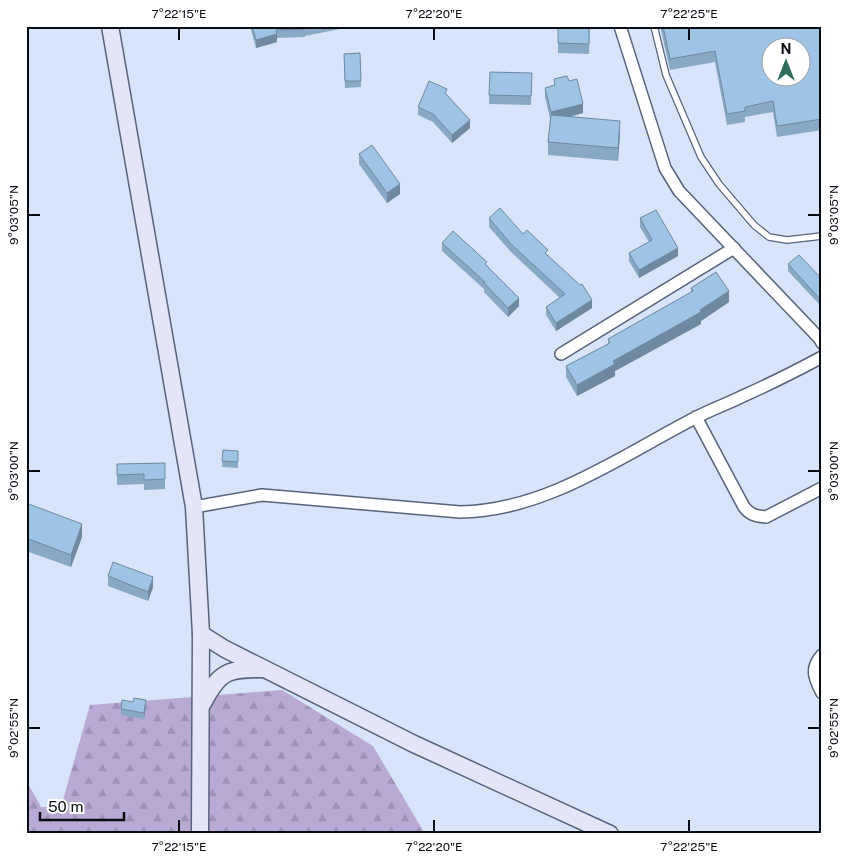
<svg xmlns="http://www.w3.org/2000/svg" width="848" height="860" font-family="'Public Sans',sans-serif">
<defs>
<pattern id="forest-firs" width="22" height="20" patternUnits="userSpaceOnUse" patternTransform="scale(1.25)"><rect width="22" height="20" fill="#b9aad5"/><path d="M5 1l3.5 6h-7zM16 11l3.5 6h-7z" fill="#9e91b6"/></pattern>
</defs>
<rect width="100%" height="100%" fill="#d8e4fa"/>
<!-- forest -->
<path fill="url(#forest-firs)" d="M 282,690 L 373,746 L 425,834 L 26,834 L 26,780 L 41,807 L 61,807 L 90,705 Z"/>
<g fill="none" stroke-linecap="round" stroke-linejoin="round">
<!-- lane casing -->
<g stroke="#57637b" stroke-width="8">
<path id="lane" d="M 654,26 L 666,75 L 701,157 L 719,184 L 754,225 L 769,237 L 787,240 L 822,236"/>
</g>
<!-- street casing -->
<g stroke="#57637b" stroke-width="14">
<g id="street">
<path d="M 620,26 L 665,168 L 679,191 L 819,338 L 822,343"/>
<path d="M 561,354 L 734,248"/>
<path d="M 696,417 L 744,507 C 750,515 756,516 766,517 L 822,488"/>
<path d="M 194,507 L 262,495 L 460,512 C 546,511 621,456 695,418 C 710,410 727,404 743,396 C 770,384 796,371 822,357"/>
<path d="M 822,655 C 810,668 814,678 822,693"/>
</g>
</g>
<!-- secondary casing -->
<g stroke="#57637b" stroke-width="19">
<g id="secondary">
<path d="M 110,26 L 194,507 L 201,634 L 200,834"/>
<path d="M 201,634 L 225,649 L 414,744 L 610,834"/>
<path d="M 203,703 C 220,671 227,669 263,669"/>
</g>
</g>
<!-- lane -->
<use href="#lane" stroke="#fff" stroke-width="5.5"/>
<!-- street -->
<use href="#street" stroke="#fff" stroke-width="11"/>
<!-- secondary -->
<use href="#secondary" stroke="#e4e5f9" stroke-width="16"/>
</g>
<!-- wall -->
<g fill="#87a9c5">
<path d="M 250,26 L 340,26 L 340,29 L 305,36 L 305,37 L 277,38 L 277,42 L 256,48 Z"/>
<path d="M 590,26 L 589,54 L 558,53 L 558,43 Z"/>
<path d="M 660,26 L 822,26 L 822,130 L 777,137 L 773,112 L 745,117 L 745,122 L 727,125 L 715,62 L 670,70 Z"/>
<path d="M 360,53 L 361,87 L 345,88 L 344,54 Z"/>
<path d="M 490,72 L 532,73 L 531,105 L 489,104 Z"/>
<path d="M 554,79 L 569,81 L 583,113 L 570,117 L 620,133 L 618,161 L 548,155 L 548,142 L 550,118 L 545,97 L 545,88 L 554,85 Z"/>
<path d="M 447,95 L 470,128 L 452,143 L 433,122 L 418,115 L 418,107 Z"/>
<path d="M 359,154 L 400,194 L 387,203 L 359,164 Z"/>
<path d="M 489,218 L 523,234 L 548,255 L 592,308 L 556,331 L 546,315 L 546,307 L 560,298 L 511,252 L 489,227 Z"/>
<path d="M 640,218 L 678,256 L 639,278 L 629,261 L 629,253 L 649,242 L 640,227 Z"/>
<path d="M 442,243 L 487,265 L 519,306 L 508,317 L 484,292 L 484,289 L 442,251 Z"/>
<path d="M 788,264 L 822,279 L 822,302 L 819,304 L 788,271 Z"/>
<path d="M 691,288 L 729,302 L 701,321 L 701,324 L 615,371 L 615,376 L 577,396 L 566,377 L 566,366 L 608,344 L 608,339 L 691,293 Z"/>
<path d="M 223,450 L 238,451 L 238,468 L 222,467 Z"/>
<path d="M 165,463 L 165,489 L 144,490 L 144,484 L 117,485 L 117,464 Z"/>
<path d="M 26,503 L 82,537 L 71,567 L 26,551 Z"/>
<path d="M 108,576 L 153,587 L 148,601 L 108,586 Z"/>
<path d="M 146,706 L 144,719 L 121,715 L 121,709 Z"/>
</g>
<!-- shaded-wall -->
<g fill="#6e89a0">
<path d="M 277,34 L 277,42 L 256,48 L 256,40 Z"/>
<path d="M 583,104 L 583,113 L 551,121 L 551,112 Z"/>
<path d="M 470,120 L 470,128 L 452,143 L 452,135 Z"/>
<path d="M 620,121 L 620,133 L 618,161 L 618,148 Z"/>
<path d="M 400,184 L 400,194 L 387,203 L 387,193 Z"/>
<path d="M 678,248 L 678,256 L 639,278 L 639,270 Z"/>
<path d="M 729,291 L 729,302 L 701,321 L 701,324 L 615,371 L 615,376 L 577,396 L 577,385 L 613,361 L 700,310 Z"/>
<path d="M 822,296 L 822,302 L 819,304 L 819,298 Z"/>
<path d="M 519,298 L 519,306 L 508,317 L 508,308 Z"/>
<path d="M 592,300 L 592,308 L 556,331 L 556,323 Z"/>
<path d="M 82,524 L 82,537 L 71,567 L 71,555 Z"/>
<path d="M 153,577 L 153,587 L 148,601 L 148,592 Z"/>
<path d="M 146,700 L 146,706 L 144,719 L 144,713 Z"/>
</g>
<!-- building -->
<g fill="#9dc4e5" stroke="#6e89a0" fill-rule="evenodd">
<path d="M 252,26 L 313,26 L 305,28 L 305,29 L 276,30 L 277,34 L 256,40 Z"/>
<path d="M 558,26 L 589,26 L 589,44 L 558,43 Z"/>
<path d="M 663,26 L 822,26 L 822,119 L 777,126 L 773,101 L 745,107 L 745,111 L 727,114 L 715,51 L 670,59 ZM 770,48 L 800,48 L 800,78 L 770,78 Z"/>
<path d="M 360,53 L 361,81 L 345,81 L 344,54 Z"/>
<path d="M 490,72 L 532,73 L 531,96 L 489,95 Z"/>
<path d="M 567,76 L 569,81 L 577,79 L 583,104 L 551,112 L 545,88 L 555,85 L 554,79 Z"/>
<path d="M 429,81 L 447,89 L 445,93 L 470,120 L 452,135 L 433,114 L 418,107 Z"/>
<path d="M 551,115 L 620,121 L 618,148 L 548,142 Z"/>
<path d="M 372,145 L 400,184 L 387,193 L 359,154 Z"/>
<path d="M 500,208 L 523,234 L 527,230 L 548,250 L 545,253 L 580,285 L 582,284 L 592,300 L 556,323 L 546,307 L 565,294 L 511,244 L 489,218 Z"/>
<path d="M 656,210 L 678,248 L 639,270 L 629,253 L 652,240 L 640,218 Z"/>
<path d="M 453,231 L 487,262 L 485,264 L 519,298 L 508,308 L 484,283 L 485,282 L 442,243 Z"/>
<path d="M 799,255 L 822,279 L 822,296 L 819,298 L 788,264 Z"/>
<path d="M 716,272 L 729,291 L 700,310 L 701,312 L 613,361 L 615,364 L 577,385 L 566,366 L 610,343 L 608,339 L 693,291 L 691,288 Z"/>
<path d="M 223,450 L 238,451 L 238,462 L 222,461 Z"/>
<path d="M 165,463 L 165,479 L 144,480 L 144,474 L 117,475 L 117,464 Z"/>
<path d="M 26,503 L 82,524 L 71,555 L 26,538 Z"/>
<path d="M 113,562 L 153,577 L 148,592 L 108,576 Z"/>
<path d="M 134,698 L 146,700 L 144,713 L 121,709 L 122,700 L 133,702 Z"/>
</g>
<!-- ticks -->
<path fill="none" stroke="#070b14" stroke-width="2" d="M 179,28 L 179,40M 434,28 L 434,40M 689,28 L 689,40M 28,215 L 40,215M 808,215 L 820,215M 28,471 L 40,471M 808,471 L 820,471M 28,728 L 40,728M 808,728 L 820,728M 179,820 L 179,832M 434,820 L 434,832M 689,820 L 689,832"/>
<!-- border -->
<rect width="848" height="860" fill="none" stroke="#ffffff" stroke-width="55"/>
<!-- north arrow -->
<g transform="translate(786 62)"><circle r="24" fill="#ffffff" stroke="#9c9da1"/>
<path d="M0-4L9 19L0 12L-9 19Z" fill="#2f6e5c"/>
<text y="-8" font-size="14" font-weight="bold" text-anchor="middle" fill="#070b14">N</text>
</g>
<!-- scale -->
<path d="M40 812v8h84v-8" fill="none" stroke="#070b14" stroke-width="2.5"/>
<text x="48" y="812" font-size="15" fill="#070b14" stroke="#ffffff" stroke-width="4" paint-order="stroke">50 m</text>
<rect x="28" y="28" width="792" height="804" fill="none" stroke="#070b14" stroke-width="2"/>
<g font-size="12" text-anchor="middle" fill="#070b14">
<text x="179" y="18">7°22'15"E</text>
<text x="434" y="18">7°22'20"E</text>
<text x="689" y="18">7°22'25"E</text>
<text transform="translate(14 215) rotate(-90)" y="4">9°03'05"N</text>
<text transform="translate(834 215) rotate(-90)" y="4">9°03'05"N</text>
<text transform="translate(14 471) rotate(-90)" y="4">9°03'00"N</text>
<text transform="translate(834 471) rotate(-90)" y="4">9°03'00"N</text>
<text transform="translate(14 728) rotate(-90)" y="4">9°02'55"N</text>
<text transform="translate(834 728) rotate(-90)" y="4">9°02'55"N</text>
<text x="179" y="851">7°22'15"E</text>
<text x="434" y="851">7°22'20"E</text>
<text x="689" y="851">7°22'25"E</text>
</g>
</svg>
